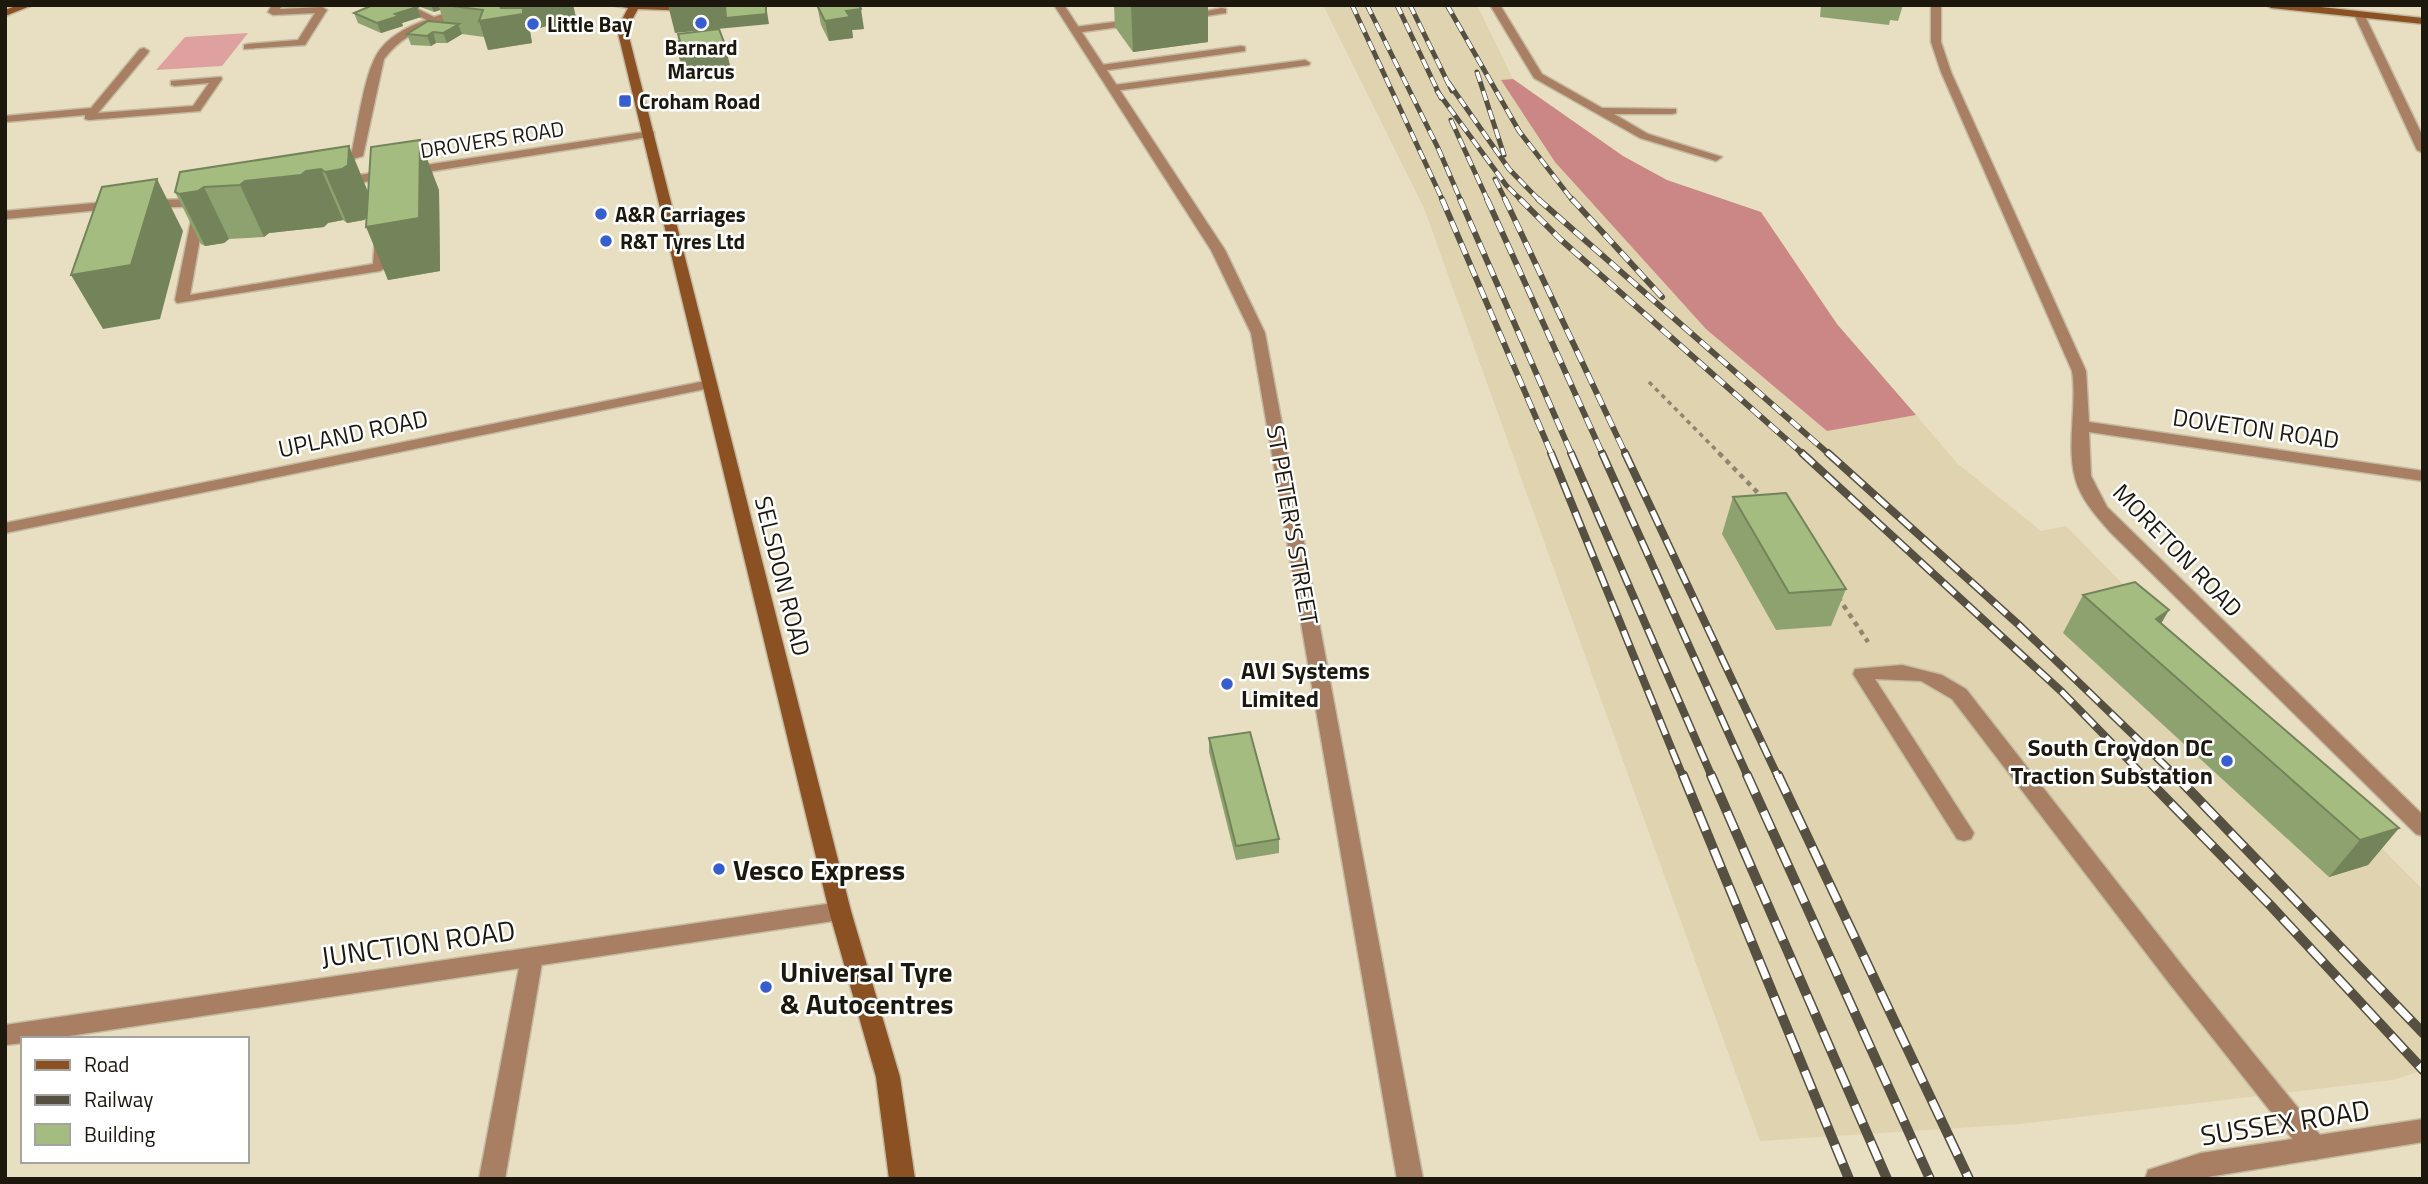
<svg xmlns="http://www.w3.org/2000/svg" width="2428" height="1184" font-family="'Titillium Web',sans-serif">
<rect width="100%" height="100%" fill="#e8dec2"/>
<!-- built -->
<path fill="#dfd3b0" d="M 1323,5 L 1477,5 L 1513,79 L 1623,156 L 1827,430 L 1916,415 L 1958,464 L 2041,531 L 2066,526 L 2423,890 L 2423,1070 L 2393,1080 L 2020,1124 L 1760,1141 L 1424,208 Z"/>
<!-- green -->
<path fill="#dea19f" d="M 248,33 L 222,66 L 156,70 L 185,37 Z"/>
<!-- forest -->
<path fill="#cb8786" d="M 1513,79 L 1623,156 L 1667,180 L 1761,212 L 1837,324 L 1916,415 L 1827,431 L 1706,329 L 1555,162 L 1501,80 Z"/>
<g fill="none" stroke-linecap="round" stroke-linejoin="round">
<!-- lane casing -->
<g stroke="#c3baa2" stroke-width="3">
<g id="lane">
<path d="M 396,5 L 410,5 L 442,21 L 433,23 Z"/>
<path d="M 1222,8 L 1226,9 L 1226,13 L 1186,19 L 1181,16 Z"/>
<path d="M 1137,19 L 1142,22 L 1141,24 L 1075,33 L 1070,30 L 1075,27 Z"/>
<path d="M 1241,46 L 1245,47 L 1245,51 L 1101,71 L 1096,68 L 1101,65 Z"/>
<path d="M 1305,60 L 1310,63 L 1309,65 L 1114,91 L 1109,88 L 1114,85 Z"/>
<path d="M 199,206 L 205,210 L 190,295 L 373,264 L 375,238 L 381,234 L 387,238 L 387,267 L 380,271 L 177,303 L 175,300 L 193,210 Z"/>
<path d="M 1902,665 L 1942,675 L 1966,689 L 2185,969 L 2324,1140 L 2327,1148 L 2324,1156 L 2315,1160 L 2306,1156 L 2169,983 L 1952,699 L 1921,681 L 1875,679 L 1974,833 L 1971,839 L 1964,841 L 1957,839 L 1853,674 L 1855,669 Z"/>
<path d="M 532,948 L 540,950 L 543,957 L 505,1179 L 479,1179 L 521,957 L 524,950 Z"/>
</g>
</g>
<!-- street casing -->
<g stroke="#c3baa2" stroke-width="3">
<g id="street">
<path d="M 272,5 L 282,5 L 280,9 L 322,7 L 327,10 L 305,45 L 244,49 L 244,45 L 248,44 L 298,40 L 315,13 L 273,15 L 268,12 Z"/>
<path d="M 472,5 L 488,5 C 453,28 415,18 384,59 L 363,156 L 353,159 L 351,156 C 357,129 363,83 374,60 C 389,25 441,16 472,5 Z"/>
<path d="M 1054,5 L 1064,5 L 1225,250 L 1265,333 L 1423,1179 L 1397,1179 L 1251,333 L 1211,250 Z"/>
<path d="M 1490,5 L 1500,5 L 1542,74 L 1602,108 L 1676,109 L 1676,113 L 1672,114 L 1614,114 L 1648,134 L 1722,157 L 1716,161 L 1640,138 L 1534,78 Z"/>
<path d="M 1931,5 L 1941,5 L 1941,42 L 1951,72 L 2086,371 L 2089,422 L 2423,471 L 2423,481 L 2089,432 L 2091,476 L 2107,507 L 2423,815 L 2423,836 L 2416,834 L 2110,532 C 2098,518 2085,504 2078,487 C 2064,451 2078,408 2072,371 L 1941,72 L 1931,42 Z"/>
<path d="M 2355,12 L 2364,14 L 2423,137 L 2423,153 L 2417,150 L 2354,14 Z"/>
<path d="M 144,48 L 149,51 L 148,53 L 98,113 L 193,106 L 209,83 L 175,86 L 171,85 L 171,81 L 221,77 L 222,79 L 200,111 L 89,120 L 85,119 L 85,115 L 5,122 L 5,116 L 91,108 L 140,49 Z"/>
<path d="M 650,131 L 654,132 L 654,136 L 339,186 L 333,182 L 339,178 Z"/>
<path d="M 204,199 L 210,203 L 208,206 L 145,208 L 139,204 L 145,200 Z"/>
<path d="M 117,201 L 121,202 L 121,208 L 5,219 L 5,211 Z"/>
<path d="M 710,380 L 717,384 L 715,387 L 5,533 L 5,523 Z"/>
<path d="M 840,902 L 848,905 L 851,911 L 848,917 L 840,920 L 49,1039 L 23,1039 L 23,1043 L 5,1045 L 5,1025 Z"/>
<path d="M 2423,1119 L 2423,1142 L 2195,1179 L 2145,1179 L 2148,1170 L 2201,1153 Z"/>
</g>
</g>
<!-- secondary casing -->
<g stroke="#c3baa2" stroke-width="3">
<g id="secondary">
<path d="M 18,5 L 33,5 L 5,16 L 5,10 Z"/>
<path d="M 610,5 L 694,5 L 698,8 L 693,11 L 638,9 L 627,29 L 851,911 L 900,1077 L 915,1179 L 889,1179 L 876,1077 L 829,911 L 617,29 L 628,8 Z"/>
<path d="M 2266,5 L 2302,5 L 2423,18 L 2423,24 L 2271,8 Z"/>
</g>
</g>
<!-- path-far1 -->
<path stroke="#8e8672" stroke-width="3.5" stroke-dasharray="4.5 4.5" stroke-linecap="butt" d="M 1649,382 L 1721,455"/>
<!-- path -->
<g stroke="#8e8672" stroke-width="4.5" stroke-dasharray="5 5" stroke-linecap="butt">
<path d="M 1719,453 L 1763,498"/>
<path d="M 1838,597 L 1868,642"/>
</g>
<!-- lane -->
<use href="#lane" fill="#a87f63" fill-rule="evenodd"/>
<!-- street -->
<use href="#street" fill="#a87f63" fill-rule="evenodd"/>
<!-- secondary -->
<use href="#secondary" fill="#8b5123" fill-rule="evenodd"/>
<!-- rail-far3 casing -->
<g stroke="#555041" stroke-width="5">
<g id="rail-far3">
<path d="M 1352,5 L 1443,201"/>
<path d="M 1367,5 L 1438,148 L 1461,201"/>
<path d="M 1397,5 L 1441,98"/>
<path d="M 1410,5 L 1452,91"/>
<path d="M 1447,5 L 1519,131 L 1573,201"/>
<path d="M 1477,72 L 1504,155"/>
<path d="M 1448,82 L 1509,169 L 1540,201"/>
<path d="M 1437,91 L 1506,185 L 1522,201"/>
<path d="M 1451,120 L 1488,201"/>
<path d="M 1495,179 L 1506,201"/>
</g>
</g>
<!-- rail-far2 casing -->
<g stroke="#555041" stroke-width="6">
<g id="rail-far2">
<path d="M 1442,199 L 1552,455"/>
<path d="M 1460,199 L 1572,455"/>
<path d="M 1487,199 L 1603,455"/>
<path d="M 1505,199 L 1626,455"/>
<path d="M 1520,199 L 1560,239 L 1804,455"/>
<path d="M 1538,199 L 1830,455"/>
<path d="M 1572,199 L 1662,297"/>
</g>
</g>
<!-- rail-far1 casing -->
<g stroke="#555041" stroke-width="8">
<g id="rail-far1">
<path d="M 1551,453 L 1683,777"/>
<path d="M 1571,453 L 1712,777"/>
<path d="M 1602,453 L 1748,777"/>
<path d="M 1625,453 L 1778,777"/>
<path d="M 1802,453 L 2062,692 L 2145,777"/>
<path d="M 1828,453 L 2019,625 L 2177,777"/>
</g>
</g>
<!-- rail casing -->
<g stroke="#555041" stroke-width="10">
<g id="rail">
<path d="M 1683,775 L 1849,1179"/>
<path d="M 1711,775 L 1887,1179"/>
<path d="M 1747,775 L 1930,1179"/>
<path d="M 1778,775 L 1969,1179"/>
<path d="M 2143,775 L 2272,907 L 2423,1070"/>
<path d="M 2175,775 L 2423,1033"/>
</g>
</g>
<!-- rail-far3 -->
<use href="#rail-far3" stroke="#fff" stroke-width="3.5" stroke-dasharray="10" stroke-linecap="butt"/>
<!-- rail-far2 -->
<use href="#rail-far2" stroke="#fff" stroke-width="4.5" stroke-dasharray="12" stroke-linecap="butt"/>
<!-- rail-far1 -->
<use href="#rail-far1" stroke="#fff" stroke-width="5" stroke-dasharray="16" stroke-linecap="butt"/>
<!-- rail -->
<use href="#rail" stroke="#fff" stroke-width="7" stroke-dasharray="20" stroke-linecap="butt"/>
</g>
<!-- wall -->
<g fill="#8ea26f">
<path d="M 415,5 L 573,5 L 578,26 L 554,30 L 553,24 L 530,31 L 532,43 L 488,50 L 484,37 L 462,34 L 447,43 L 436,43 L 431,46 L 411,45 L 407,34 L 444,22 L 440,10 L 434,12 Z"/>
<path d="M 817,5 L 864,29 L 852,30 L 853,38 L 829,41 L 821,25 Z"/>
<path d="M 1114,5 L 1208,5 L 1208,42 L 1133,52 L 1115,27 Z"/>
<path d="M 1821,5 L 1903,5 L 1898,21 L 1890,20 L 1889,25 L 1820,17 Z"/>
<path d="M 417,7 L 421,17 L 402,23 L 403,26 L 381,33 L 358,23 L 354,13 Z"/>
<path d="M 678,34 L 725,45 L 730,66 L 688,72 L 686,65 L 682,66 L 680,62 L 675,41 L 679,41 Z"/>
<path d="M 349,146 L 368,192 L 439,190 L 440,271 L 388,280 L 366,218 L 364,220 L 347,223 L 343,220 L 328,223 L 324,227 L 269,233 L 264,237 L 229,239 L 224,243 L 205,246 L 201,244 L 175,192 Z"/>
<path d="M 1733,497 L 1846,589 L 1831,626 L 1776,630 L 1722,534 Z"/>
<path d="M 2083,595 L 2161,623 L 2399,828 L 2368,865 L 2329,877 L 2063,633 Z"/>
<path d="M 1209,738 L 1279,839 L 1279,853 L 1236,860 L 1209,752 Z"/>
</g>
<!-- shaded-wall -->
<g fill="#74845a">
<path d="M 431,5 L 438,5 L 440,10 L 434,12 Z"/>
<path d="M 509,5 L 573,5 L 578,26 L 554,30 L 553,24 L 530,31 L 532,43 L 488,50 L 479,21 L 500,8 Z"/>
<path d="M 668,5 L 766,5 L 769,24 L 675,33 Z"/>
<path d="M 1138,5 L 1208,5 L 1208,42 L 1133,52 L 1131,6 Z"/>
<path d="M 417,7 L 421,17 L 402,23 L 403,26 L 381,33 L 377,23 L 395,14 Z"/>
<path d="M 861,9 L 864,29 L 852,30 L 853,38 L 829,41 L 825,21 L 846,11 Z"/>
<path d="M 458,24 L 462,34 L 447,43 L 443,33 Z"/>
<path d="M 433,32 L 436,43 L 431,46 L 427,36 Z"/>
<path d="M 681,44 L 686,65 L 682,66 L 676,45 Z"/>
<path d="M 725,45 L 730,66 L 688,72 L 683,51 Z"/>
<path d="M 420,140 L 439,190 L 440,271 L 388,280 L 366,227 Z"/>
<path d="M 349,146 L 370,197 L 369,216 L 364,220 L 347,223 L 325,172 Z"/>
<path d="M 321,169 L 343,220 L 328,223 L 324,227 L 269,233 L 264,237 L 240,185 L 245,181 Z"/>
<path d="M 157,179 L 183,231 L 160,319 L 103,329 L 71,275 Z"/>
<path d="M 204,187 L 229,239 L 224,243 L 205,246 L 179,194 Z"/>
<path d="M 2169,610 L 2147,648 L 2156,619 Z"/>
<path d="M 2399,828 L 2368,865 L 2329,877 L 2360,840 Z"/>
</g>
<!-- building -->
<g fill="#a5bc81" stroke="#74845a" stroke-width="2">
<path d="M 373,5 L 413,5 L 417,7 L 395,14 L 399,16 L 377,23 L 354,13 Z"/>
<path d="M 453,5 L 509,5 L 500,8 L 523,8 L 523,14 L 479,21 L 483,10 L 452,6 Z"/>
<path d="M 725,5 L 766,5 L 766,14 L 726,18 Z"/>
<path d="M 817,5 L 859,5 L 861,9 L 846,11 L 850,17 L 825,21 Z"/>
<path d="M 428,21 L 459,24 L 443,33 L 433,32 L 427,36 L 407,34 Z"/>
<path d="M 719,29 L 725,45 L 683,51 L 681,44 L 676,45 L 675,41 L 680,41 L 678,34 Z"/>
<path d="M 420,140 L 419,218 L 366,227 L 371,147 Z"/>
<path d="M 349,146 L 348,165 L 342,169 L 325,172 L 321,169 L 306,171 L 301,175 L 245,181 L 240,185 L 204,187 L 198,191 L 179,194 L 175,192 L 180,172 Z"/>
<path d="M 157,179 L 131,265 L 71,275 L 102,187 Z"/>
<path d="M 1786,493 L 1846,589 L 1789,593 L 1733,497 Z"/>
<path d="M 2135,582 L 2169,610 L 2156,619 L 2399,828 L 2360,840 L 2083,595 Z"/>
<path d="M 1250,732 L 1279,839 L 1236,846 L 1209,738 Z"/>
</g>
<!-- markers -->
<g fill="#365ece" stroke="#fff" stroke-width="2.5">
<circle cx="701" cy="23" r="7"/>
<circle cx="533" cy="24" r="7"/>
<rect x="618" y="94" width="14" height="14" rx="3.5"/>
<circle cx="601" cy="214" r="7"/>
<circle cx="606" cy="241" r="7"/>
<circle cx="1227" cy="684" r="7"/>
<circle cx="2227" cy="761" r="7"/>
<circle cx="719" cy="869" r="7"/>
<circle cx="766" cy="987" r="7"/>
</g>
<g text-anchor="middle" dominant-baseline="central" stroke-width="5" stroke-linejoin="round" paint-order="stroke">
<!-- far-poi labels -->
<g font-size="21" font-weight="bold" fill="#1c180e" stroke="#fff" text-anchor="start">
<text x="547" y="24">Little Bay</text>
<text x="701" y="47" text-anchor="middle">Barnard<tspan x="701" dy="24">Marcus</tspan></text>
<text x="639" y="101">Croham Road</text>
<text x="615" y="214">A&amp;R Carriages</text>
<text x="620" y="241">R&amp;T Tyres Ltd</text>
</g>
<!-- far-street labels -->
<g font-size="21" fill="#1c180e" stroke="#fff">
<text transform="translate(492 139) rotate(-9)">DROVERS ROAD</text>
</g>
<!-- street labels -->
<g font-size="24" fill="#1c180e" stroke="#fff">
<text transform="translate(2256 428) rotate(8)">DOVETON ROAD</text>
<text transform="translate(353 433) rotate(-12)">UPLAND ROAD</text>
<text transform="translate(1293 525) rotate(80)">ST PETER'S STREET</text>
<text transform="translate(2178 550) rotate(46)">MORETON ROAD</text>
<text transform="translate(783 576) rotate(76)">SELSDON ROAD</text>
</g>
<!-- poi labels -->
<g font-size="24" font-weight="bold" fill="#1c180e" stroke="#fff" text-anchor="start">
<text x="1241" y="670">AVI Systems<tspan x="1241" dy="28">Limited</tspan></text>
<text x="2213" y="747" text-anchor="end">South Croydon DC<tspan x="2213" dy="28">Traction Substation</tspan></text>
</g>
<!-- near-poi labels -->
<g font-size="28" font-weight="bold" fill="#1c180e" stroke="#fff" text-anchor="start">
<text x="733" y="869">Vesco Express</text>
<text x="780" y="971">Universal Tyre<tspan x="780" dy="32">&amp; Autocentres</tspan></text>
</g>
<!-- near-street labels -->
<g font-size="28" fill="#1c180e" stroke="#fff">
<text transform="translate(418 943) rotate(-8)">JUNCTION ROAD</text>
<text transform="translate(2285 1122) rotate(-9)">SUSSEX ROAD</text>
</g>
</g>
<!-- border -->
<rect width="2428" height="1184" fill="none" stroke="#1c180e" stroke-width="14"/>
<!-- legend -->
<rect x="21" y="1037" width="228" height="126" fill="#ffffff" stroke="#a4a39f" stroke-width="2"/>
<rect x="35" y="1060" width="35" height="10" fill="#8b5123" stroke="#a4a39f" stroke-width="2"/>
<text x="84" y="1072" font-size="21" fill="#1c180e">Road</text>
<rect x="35" y="1095" width="35" height="10" fill="#555041" stroke="#a4a39f" stroke-width="2"/>
<text x="84" y="1107" font-size="21" fill="#1c180e">Railway</text>
<rect x="35" y="1124" width="35" height="21" fill="#a5bc81" stroke="#a4a39f" stroke-width="2"/>
<text x="84" y="1142" font-size="21" fill="#1c180e">Building</text>
</svg>
